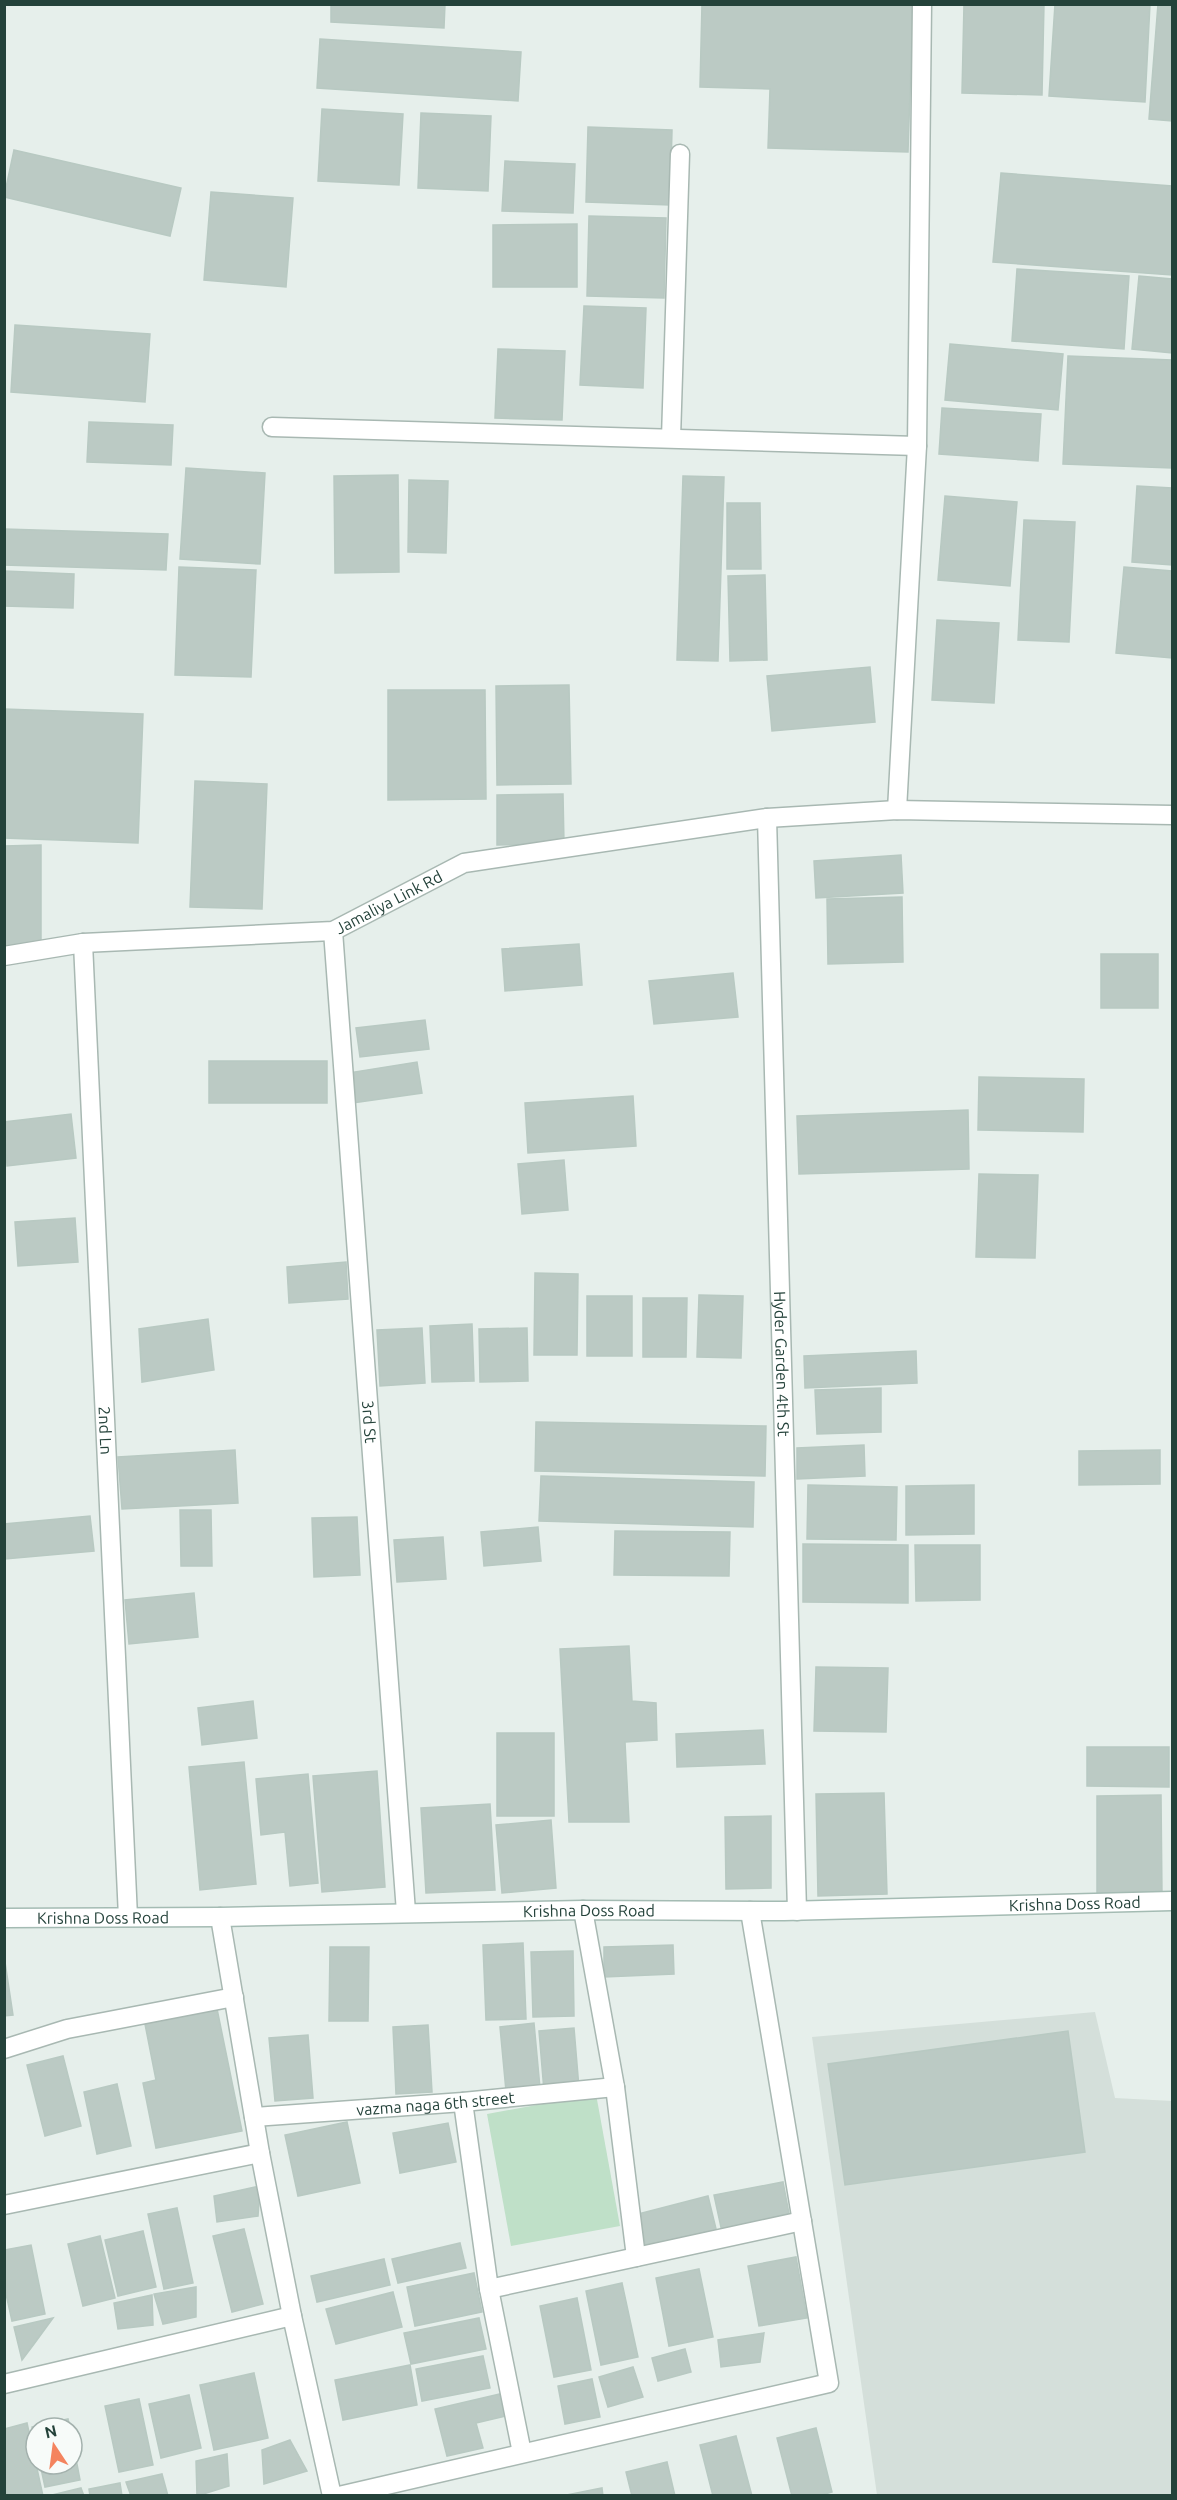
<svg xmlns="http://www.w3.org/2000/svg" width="1177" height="2500" font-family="Ubuntu,sans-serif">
<rect width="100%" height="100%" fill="#e6efeb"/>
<!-- built -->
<path fill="#d4dfda" d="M 1095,2012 L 1115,2098 L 1172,2101 L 1172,2495 L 877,2495 L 812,2037 Z"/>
<!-- green -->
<path fill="#bfe0c8" d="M 596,2094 L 620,2226 L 511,2246 L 487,2114 Z"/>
<!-- building -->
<g fill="#bbcac4" stroke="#b8c9c2" stroke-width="1.5">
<path d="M 331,4 L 445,4 L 444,28 L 331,22 Z"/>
<path d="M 702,4 L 913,4 L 908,152 L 768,148 L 770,89 L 700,87 Z"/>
<path d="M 964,4 L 1044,4 L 1042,95 L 962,93 Z"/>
<path d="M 1055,4 L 1150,4 L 1145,102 L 1049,96 Z"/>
<path d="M 1158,4 L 1172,4 L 1172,121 L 1149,119 Z"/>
<path d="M 320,39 L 521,52 L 518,101 L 317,88 Z"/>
<path d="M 322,109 L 403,114 L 399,185 L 318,181 Z"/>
<path d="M 421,113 L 491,116 L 488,191 L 418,188 Z"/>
<path d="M 588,127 L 672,130 L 670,205 L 586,202 Z"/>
<path d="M 14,150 L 181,188 L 170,236 L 4,197 Z"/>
<path d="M 505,161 L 575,164 L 573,213 L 502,211 Z"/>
<path d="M 1001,173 L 1172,186 L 1172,275 L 993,262 Z"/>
<path d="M 211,192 L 293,198 L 286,287 L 204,280 Z"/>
<path d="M 589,216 L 666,218 L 664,298 L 587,296 Z"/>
<path d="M 577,224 L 577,287 L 493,287 L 493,225 Z"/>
<path d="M 1017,269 L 1129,276 L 1124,349 L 1012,341 Z"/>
<path d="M 1139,276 L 1172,279 L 1172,353 L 1132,349 Z"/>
<path d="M 584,306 L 646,308 L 643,388 L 580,385 Z"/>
<path d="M 15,325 L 150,334 L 145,402 L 11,392 Z"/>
<path d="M 950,344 L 1063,354 L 1058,410 L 945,400 Z"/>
<path d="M 498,349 L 565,351 L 562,420 L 495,418 Z"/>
<path d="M 1068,356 L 1172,360 L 1172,468 L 1063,464 Z"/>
<path d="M 942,408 L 1041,414 L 1038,461 L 939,454 Z"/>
<path d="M 89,422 L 173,425 L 171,465 L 87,462 Z"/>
<path d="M 186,468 L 265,473 L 260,564 L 180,559 Z"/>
<path d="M 398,475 L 399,572 L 335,573 L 334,476 Z"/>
<path d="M 683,476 L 724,477 L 718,661 L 677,660 Z"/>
<path d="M 409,480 L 448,481 L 446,553 L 408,552 Z"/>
<path d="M 1137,486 L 1172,488 L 1172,565 L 1132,562 Z"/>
<path d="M 945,496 L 1017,502 L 1010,586 L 938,580 Z"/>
<path d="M 727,503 L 760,503 L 761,569 L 727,569 Z"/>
<path d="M 1024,520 L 1075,522 L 1069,642 L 1018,640 Z"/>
<path d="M 4,529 L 168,534 L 166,570 L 4,565 Z"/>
<path d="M 179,567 L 256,570 L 251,677 L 175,675 Z"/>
<path d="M 1124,567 L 1172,571 L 1172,658 L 1116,653 Z"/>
<path d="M 4,571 L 74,574 L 73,608 L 4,606 Z"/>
<path d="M 765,575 L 767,660 L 730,661 L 728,576 Z"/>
<path d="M 937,620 L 999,623 L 994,703 L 932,700 Z"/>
<path d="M 870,667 L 875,722 L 772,731 L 767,676 Z"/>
<path d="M 569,685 L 571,784 L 497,785 L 496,686 Z"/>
<path d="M 388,690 L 485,690 L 486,799 L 388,800 Z"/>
<path d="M 4,709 L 143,714 L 138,843 L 4,838 Z"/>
<path d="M 195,781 L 267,784 L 262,909 L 190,907 Z"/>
<path d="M 563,794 L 564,844 L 497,845 L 497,795 Z"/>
<path d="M 41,845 L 41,946 L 4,946 L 4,846 Z"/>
<path d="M 901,855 L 903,893 L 816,898 L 814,861 Z"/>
<path d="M 902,897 L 903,962 L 828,964 L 827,899 Z"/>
<path d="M 579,944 L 582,985 L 505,991 L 502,949 Z"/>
<rect x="1101" y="954" width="57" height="54"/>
<path d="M 733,973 L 738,1017 L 654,1024 L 649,981 Z"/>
<path d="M 425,1020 L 429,1049 L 360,1057 L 356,1028 Z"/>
<rect x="209" y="1061" width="118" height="42"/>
<path d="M 417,1062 L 422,1093 L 353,1103 L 348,1073 Z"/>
<path d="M 979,1077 L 1084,1079 L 1083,1132 L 978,1130 Z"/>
<path d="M 633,1096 L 636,1146 L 528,1153 L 525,1103 Z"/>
<path d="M 968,1110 L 969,1169 L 799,1174 L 797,1116 Z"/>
<path d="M 71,1114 L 76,1158 L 7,1166 L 4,1122 Z"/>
<path d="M 564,1160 L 568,1210 L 522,1214 L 518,1164 Z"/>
<path d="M 979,1174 L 1038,1175 L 1035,1258 L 976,1257 Z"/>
<path d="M 75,1218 L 78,1262 L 18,1266 L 15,1222 Z"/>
<path d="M 346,1262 L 348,1299 L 289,1303 L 287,1267 Z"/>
<path d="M 535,1273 L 578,1274 L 577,1355 L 534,1355 Z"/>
<path d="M 699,1295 L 743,1296 L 741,1358 L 697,1357 Z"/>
<rect x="587" y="1296" width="45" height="60"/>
<path d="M 643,1298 L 687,1298 L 686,1357 L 643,1357 Z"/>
<path d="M 208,1319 L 214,1370 L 142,1382 L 139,1329 Z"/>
<path d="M 472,1324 L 474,1381 L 432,1382 L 430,1326 Z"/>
<path d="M 422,1328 L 425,1383 L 380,1386 L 377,1330 Z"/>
<path d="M 527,1328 L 528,1381 L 480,1382 L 479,1329 Z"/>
<path d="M 916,1351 L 917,1383 L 805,1388 L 804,1356 Z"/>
<path d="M 881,1388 L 881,1432 L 817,1434 L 815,1390 Z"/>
<path d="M 536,1422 L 766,1426 L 765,1476 L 535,1471 Z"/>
<path d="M 864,1445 L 865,1476 L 797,1479 L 797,1448 Z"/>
<path d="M 235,1450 L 238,1503 L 122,1509 L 118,1457 Z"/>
<path d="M 1160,1450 L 1160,1484 L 1079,1485 L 1079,1451 Z"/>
<path d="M 541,1476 L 754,1482 L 753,1527 L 539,1521 Z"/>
<path d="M 808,1485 L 897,1487 L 896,1540 L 807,1539 Z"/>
<path d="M 974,1485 L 974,1534 L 906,1535 L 906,1486 Z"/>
<path d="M 180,1510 L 211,1510 L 212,1566 L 181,1566 Z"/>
<path d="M 90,1516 L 94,1551 L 5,1559 L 4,1524 Z"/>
<path d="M 357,1517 L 360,1575 L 314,1577 L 312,1518 Z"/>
<path d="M 538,1527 L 541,1561 L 484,1566 L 481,1532 Z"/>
<path d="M 615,1531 L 730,1532 L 729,1576 L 614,1575 Z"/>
<path d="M 443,1537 L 446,1579 L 397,1582 L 394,1540 Z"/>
<path d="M 803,1544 L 908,1545 L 908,1603 L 803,1602 Z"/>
<path d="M 915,1545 L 980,1545 L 980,1600 L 916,1601 Z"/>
<path d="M 194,1593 L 198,1637 L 129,1644 L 125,1600 Z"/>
<path d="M 629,1646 L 632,1701 L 656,1703 L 657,1740 L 625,1742 L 629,1822 L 569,1822 L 560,1649 Z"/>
<path d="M 816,1667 L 888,1668 L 886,1732 L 814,1731 Z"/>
<path d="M 253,1701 L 257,1738 L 202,1745 L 198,1708 Z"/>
<path d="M 763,1730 L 765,1764 L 677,1767 L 676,1734 Z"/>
<rect x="497" y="1733" width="57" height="83"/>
<path d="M 1087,1747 L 1169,1747 L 1169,1787 L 1087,1786 Z"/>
<path d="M 244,1762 L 256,1884 L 200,1890 L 189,1767 Z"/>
<path d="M 377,1771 L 385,1887 L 322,1892 L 313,1776 Z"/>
<path d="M 308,1774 L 318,1883 L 290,1886 L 285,1832 L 261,1835 L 256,1779 Z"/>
<path d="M 884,1793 L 887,1894 L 818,1896 L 816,1794 Z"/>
<path d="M 1161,1795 L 1162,1896 L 1097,1897 L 1097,1796 Z"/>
<path d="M 490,1804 L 495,1890 L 426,1893 L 421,1808 Z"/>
<path d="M 771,1816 L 771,1888 L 726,1889 L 725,1817 Z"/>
<path d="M 551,1820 L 556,1888 L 502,1893 L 496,1825 Z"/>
<path d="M 523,1943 L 526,2019 L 486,2020 L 483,1945 Z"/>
<path d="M 673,1945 L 674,1974 L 604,1977 L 604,1947 Z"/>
<path d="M 330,1947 L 369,1947 L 368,2021 L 329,2021 Z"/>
<path d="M 573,1951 L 574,2016 L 533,2017 L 531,1952 Z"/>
<path d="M 5,1962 L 13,2015 L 4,2016 L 4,1962 Z"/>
<path d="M 216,2004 L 242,2131 L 156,2148 L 143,2083 L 156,2080 L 144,2019 Z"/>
<path d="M 534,2023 L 540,2088 L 506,2091 L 500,2027 Z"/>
<path d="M 428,2025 L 432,2092 L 396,2094 L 393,2027 Z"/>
<path d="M 574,2028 L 579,2088 L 544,2091 L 539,2031 Z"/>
<path d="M 1068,2031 L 1085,2152 L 845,2185 L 828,2064 Z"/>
<path d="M 308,2035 L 313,2098 L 275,2101 L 269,2038 Z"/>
<path d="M 63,2056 L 81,2126 L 45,2136 L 27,2065 Z"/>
<path d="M 117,2084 L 131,2146 L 97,2154 L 84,2092 Z"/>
<path d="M 347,2122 L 360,2183 L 298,2196 L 285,2135 Z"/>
<path d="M 448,2123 L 456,2162 L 400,2173 L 393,2133 Z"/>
<path d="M 783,2182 L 790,2219 L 722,2232 L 714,2195 Z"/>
<path d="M 260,2186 L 258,2216 L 217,2222 L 214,2196 Z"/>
<path d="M 708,2196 L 717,2233 L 647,2251 L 638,2214 Z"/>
<path d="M 177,2208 L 193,2283 L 164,2289 L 148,2214 Z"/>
<path d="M 244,2229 L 263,2304 L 232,2312 L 213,2236 Z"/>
<path d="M 143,2231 L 156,2287 L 118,2296 L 105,2240 Z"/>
<path d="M 100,2236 L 115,2298 L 83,2306 L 68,2244 Z"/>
<path d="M 460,2243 L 466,2268 L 398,2283 L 392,2259 Z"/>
<path d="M 31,2245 L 45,2314 L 12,2321 L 4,2285 L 4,2250 Z"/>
<path d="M 796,2257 L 807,2318 L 759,2326 L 748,2266 Z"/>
<path d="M 384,2259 L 390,2285 L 317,2302 L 311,2276 Z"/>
<path d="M 699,2269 L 713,2337 L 669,2346 L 656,2278 Z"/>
<path d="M 474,2273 L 482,2312 L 415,2326 L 407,2287 Z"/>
<path d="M 622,2283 L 638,2357 L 601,2365 L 586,2291 Z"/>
<path d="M 196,2287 L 196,2317 L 163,2324 L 154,2294 Z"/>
<path d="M 393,2292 L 402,2327 L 336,2344 L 326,2309 Z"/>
<path d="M 152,2295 L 153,2325 L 118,2329 L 114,2303 Z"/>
<path d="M 577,2298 L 591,2370 L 554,2377 L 540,2306 Z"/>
<path d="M 53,2318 L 34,2344 L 22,2360 L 14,2327 Z"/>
<path d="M 479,2318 L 486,2349 L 411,2364 L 404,2333 Z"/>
<path d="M 764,2333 L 760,2362 L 721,2367 L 718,2340 Z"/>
<path d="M 685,2349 L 691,2372 L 658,2381 L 652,2358 Z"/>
<path d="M 483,2356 L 490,2388 L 422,2401 L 416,2369 Z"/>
<path d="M 410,2365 L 417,2405 L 343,2420 L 335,2380 Z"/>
<path d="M 633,2367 L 643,2397 L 608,2407 L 599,2377 Z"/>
<path d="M 254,2373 L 268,2438 L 214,2450 L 200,2385 Z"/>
<path d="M 592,2379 L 600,2417 L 565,2424 L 558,2386 Z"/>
<path d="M 500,2394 L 506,2416 L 476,2423 L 483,2448 L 447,2456 L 435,2409 Z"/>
<path d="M 189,2395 L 201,2448 L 161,2458 L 149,2404 Z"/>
<path d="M 139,2399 L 153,2465 L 119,2472 L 105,2406 Z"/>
<path d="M 68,2419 L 70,2428 L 36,2428 L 36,2445 L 32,2427 Z"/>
<path d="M 27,2423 L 43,2496 L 7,2496 L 4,2482 L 4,2429 Z"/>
<path d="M 816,2428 L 832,2492 L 818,2496 L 792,2496 L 777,2438 Z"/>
<path d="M 736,2436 L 752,2496 L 713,2496 L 700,2445 Z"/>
<path d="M 72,2438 L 80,2480 L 45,2487 L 40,2464 L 72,2464 Z"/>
<path d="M 290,2440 L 307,2471 L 264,2484 L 262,2450 Z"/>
<path d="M 227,2454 L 229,2486 L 197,2496 L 196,2461 Z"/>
<path d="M 667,2462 L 675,2496 L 632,2496 L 626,2472 Z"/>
<path d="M 162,2474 L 168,2496 L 131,2496 L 126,2482 Z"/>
<path d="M 120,2483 L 122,2496 L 90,2496 L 89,2489 Z"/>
<path d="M 81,2488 L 84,2496 L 48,2496 Z"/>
<path d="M 602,2488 L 603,2496 L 566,2496 L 566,2495 Z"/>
</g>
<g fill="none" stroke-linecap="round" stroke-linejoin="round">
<!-- lane casing -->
<g stroke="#a8b8b2" stroke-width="21">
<path id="lane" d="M 671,438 L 680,154"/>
</g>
<!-- street casing -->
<g stroke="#a8b8b2" stroke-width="21">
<g id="street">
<path d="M 272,427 L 917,446"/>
<path d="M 897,810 L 917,446 L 922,4"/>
<path id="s1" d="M 767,818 L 797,1911"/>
<path id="s2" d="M 333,931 L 406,1912"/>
<path id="s3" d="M 83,943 L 128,1917"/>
<path id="s4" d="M 4,956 L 83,943 L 333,931 L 464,863 L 767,818 L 897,810 L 1172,815"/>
<path d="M 583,1910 L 615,2087 L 636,2257"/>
<path d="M 220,1917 L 260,2153 L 292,2316 L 332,2496"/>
<path d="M 4,2049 L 67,2029 L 234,1997"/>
<path d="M 463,2102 L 489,2289 L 802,2221"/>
<path id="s5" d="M 254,2117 L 463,2102 L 615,2087"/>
<path d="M 4,2205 L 260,2153"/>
<path d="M 489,2289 L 522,2453"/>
<path d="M 4,2384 L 292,2316"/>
<path d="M 339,2496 L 829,2383 L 750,1911"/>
</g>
</g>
<!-- secondary casing -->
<g stroke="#a4bbb3" stroke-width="21">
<g id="secondary">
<path id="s6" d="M 4,1918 L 220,1917 L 583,1910 L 784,1911 L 1172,1901"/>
</g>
</g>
<!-- lane -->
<use href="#lane" stroke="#fff" stroke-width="18"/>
<!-- street -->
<use href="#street" stroke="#fff" stroke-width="18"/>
<!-- secondary -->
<use href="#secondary" stroke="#fff" stroke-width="18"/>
</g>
<g text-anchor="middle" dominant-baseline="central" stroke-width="4.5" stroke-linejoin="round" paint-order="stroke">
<!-- street labels -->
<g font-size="16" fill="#24423a" stroke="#f7fbf9">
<text stroke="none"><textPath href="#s4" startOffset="393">Jamaliya Link Rd</textPath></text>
<text stroke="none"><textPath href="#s1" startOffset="546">Hyder Garden 4th St</textPath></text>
<text stroke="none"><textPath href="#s2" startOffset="492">3rd St</textPath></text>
<text stroke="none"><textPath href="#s3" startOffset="488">2nd Ln</textPath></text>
<text stroke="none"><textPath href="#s6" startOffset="1071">Krishna Doss Road</textPath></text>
<text stroke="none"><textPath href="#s6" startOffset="585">Krishna Doss Road</textPath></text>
<text stroke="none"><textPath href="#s6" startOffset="99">Krishna Doss Road</textPath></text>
<text stroke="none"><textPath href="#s5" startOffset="182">vazma naga 6th street</textPath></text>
</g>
</g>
<!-- border -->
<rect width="1177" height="2500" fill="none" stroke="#24423a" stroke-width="12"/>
<!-- north arrow -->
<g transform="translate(54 2446) rotate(347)"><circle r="28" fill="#f7fbf9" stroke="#a3b1ad" stroke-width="1.5"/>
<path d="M0-4.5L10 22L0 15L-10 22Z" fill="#f4845f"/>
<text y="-9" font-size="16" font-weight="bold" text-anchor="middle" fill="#24423a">N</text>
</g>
</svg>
